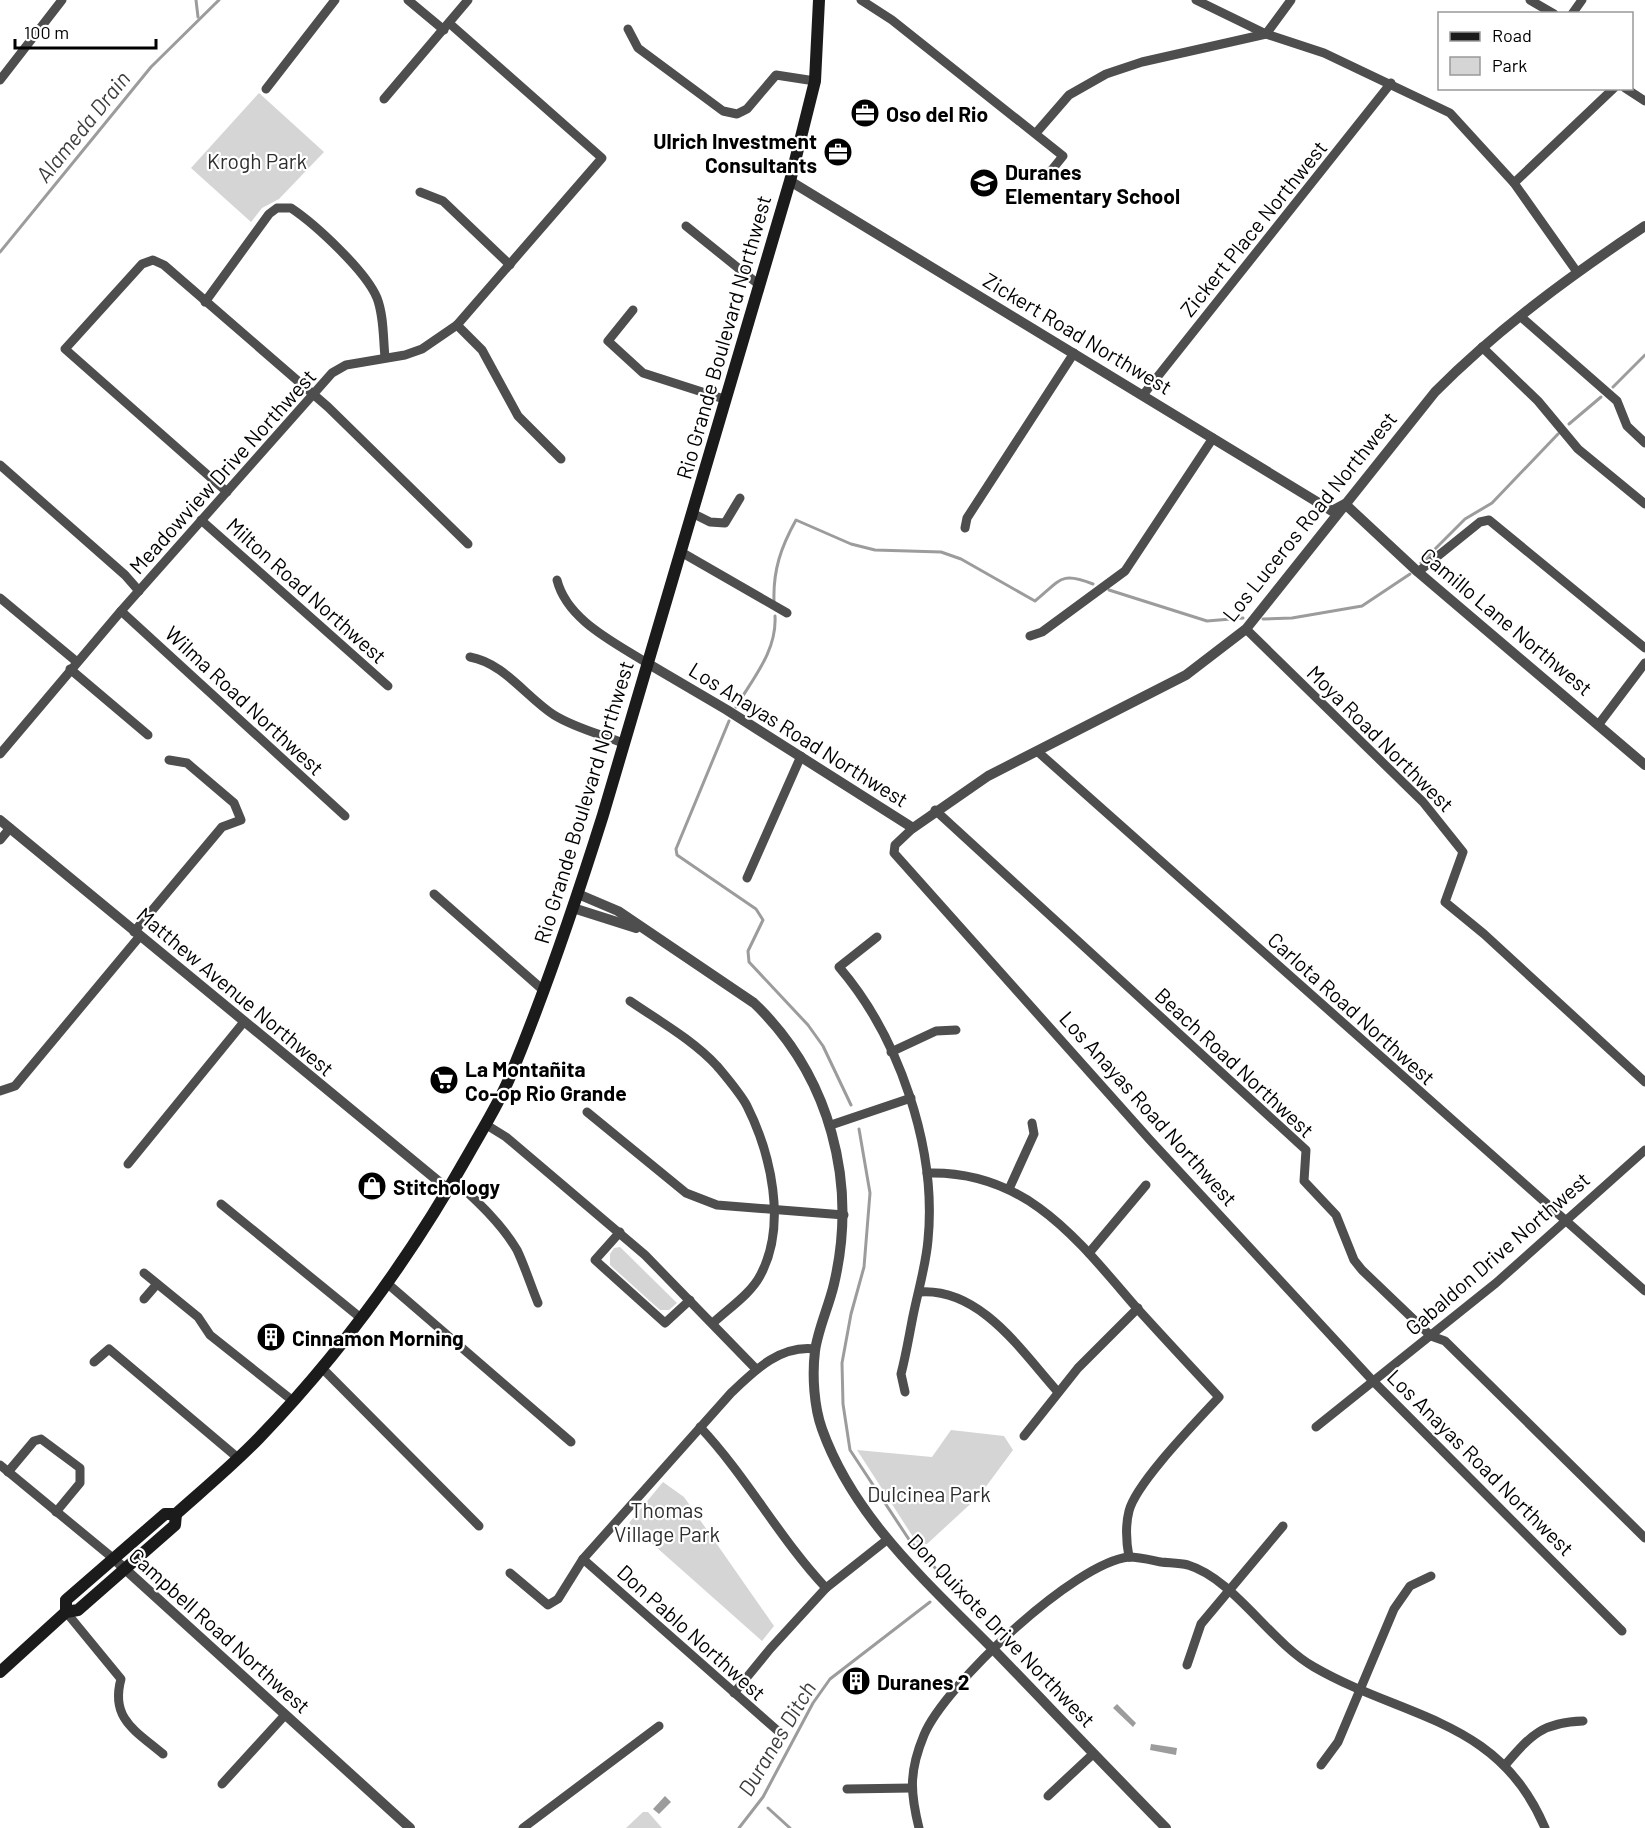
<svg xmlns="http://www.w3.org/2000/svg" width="1645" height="1828" font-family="Barlow,sans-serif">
<rect width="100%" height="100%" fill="#fff"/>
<!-- green -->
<g fill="#d5d5d5">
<path d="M 259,93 L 324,152 L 279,199 L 262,208 L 251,222 L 191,168 Z"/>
<path d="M 620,1247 L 677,1303 L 669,1310 L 660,1310 L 610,1265 L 610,1254 L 614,1248 Z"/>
<path d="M 951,1430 L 1004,1436 L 1013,1450 L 979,1496 L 927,1544 L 917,1543 L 857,1450 L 932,1457 Z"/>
<path d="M 663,1482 L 684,1497 L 774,1626 L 762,1641 L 629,1523 Z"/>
<path d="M 643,1812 L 648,1812 L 662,1828 L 626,1828 Z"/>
</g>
<!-- water -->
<g fill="#9c9c9c">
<path d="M 1117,1704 L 1136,1723 L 1133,1727 L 1113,1708 Z"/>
<path d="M 1151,1744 L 1177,1748 L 1176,1755 L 1150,1750 Z"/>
<path d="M 665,1796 L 671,1802 L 659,1814 L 653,1809 Z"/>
</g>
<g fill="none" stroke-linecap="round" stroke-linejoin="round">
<!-- stream -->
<g stroke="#9c9c9c" stroke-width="3">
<path d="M 196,0 L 198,17"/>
<path d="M 0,252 L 151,67 L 219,0"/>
<path d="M 1613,387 L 1645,355"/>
<path d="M 1569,424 L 1601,397"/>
<path d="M 1421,563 L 1465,519 L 1492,503 L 1558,434"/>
<path d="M 1109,590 L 1207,621 L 1243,618"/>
<path d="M 774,601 C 773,570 781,547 796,520 L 851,544 L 875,550 L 941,552 L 961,559 L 1035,601 C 1061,580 1060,571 1093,584"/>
<path d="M 1263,619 L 1292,618 L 1362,606 L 1410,574"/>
<path d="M 736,707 C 753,678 777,651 775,616"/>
<path d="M 729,721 L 676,849 L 677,855 L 756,909 L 763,920 L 748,951 L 749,962 L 808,1025 L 823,1046 L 851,1105"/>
<path d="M 859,1129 L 870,1193 L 864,1267 L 851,1314 L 842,1363 L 843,1404 L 850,1450 L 910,1541 L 952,1586 L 950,1588"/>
<path d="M 768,1808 L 790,1828"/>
<path d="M 739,1828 L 763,1797 L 813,1703 L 830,1679 L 930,1602"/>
</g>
<!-- minor -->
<g stroke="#4e4e4e" stroke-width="9">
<path d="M 408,0 L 444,30"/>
<path d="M 861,0 L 892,20 L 1063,156 L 1046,177"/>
<path d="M 1196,0 L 1266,34 L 1291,0"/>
<path d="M 1530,0 L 1554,14"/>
<path d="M 1572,14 L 1582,0"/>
<path d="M 628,29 L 638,48 L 723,111 L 737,114 L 747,109 L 776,75 L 815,81"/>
<path d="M 0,80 L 62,0"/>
<path d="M 1625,88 L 1645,101"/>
<path d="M 266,89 L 335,0"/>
<path d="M 384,99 L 468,0"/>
<path d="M 1036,133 L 1069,95 L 1106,74 L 1142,62 L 1266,34 L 1324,53 L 1450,113 L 1514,183 L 1577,272"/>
<path d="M 1514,183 L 1614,88"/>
<path d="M 420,192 L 443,201 L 510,265"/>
<path d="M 686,226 L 758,284"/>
<path d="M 205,302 L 269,214 L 277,208 L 291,208 C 315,224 366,271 377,298 C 384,316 383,338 385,357"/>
<path d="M 633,310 L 608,341 L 643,373 L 724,399"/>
<path d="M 1520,316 L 1617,401 L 1627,426 L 1645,443"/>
<path d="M 457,325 L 482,350 L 518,416 L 561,459"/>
<path d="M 1482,347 L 1538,401 L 1578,449 L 1645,504"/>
<path d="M 1143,395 L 1391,83"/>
<path d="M 0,465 L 125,575 L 139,591"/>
<path d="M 227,492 L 65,349 L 142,264 L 153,260 L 164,265 L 328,407 L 468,544"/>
<path d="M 692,513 L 710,522 L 725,523 L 740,498"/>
<path d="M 201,520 L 388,686"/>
<path d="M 965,528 L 967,518 L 1074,353"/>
<path d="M 681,552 L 787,613"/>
<path d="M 1418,572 L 1480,522 L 1489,520 L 1645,648"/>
<path d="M 557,580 C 567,620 614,642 647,663"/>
<path d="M 0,598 L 77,662"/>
<path d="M 121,611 L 345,816"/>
<path d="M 1246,629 L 1423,802 L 1463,852 L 1445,902 L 1484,934 L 1645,1082"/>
<path d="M 1030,636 L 1042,632 L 1125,571 L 1213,438"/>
<path d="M 470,657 C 504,663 526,697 554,715 C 575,728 600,734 623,743"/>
<path d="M 70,669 L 148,735"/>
<path d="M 1599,724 L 1645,663"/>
<path d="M 1037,751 L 1645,1291"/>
<path d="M 0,754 L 121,611 L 332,373 L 346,365 L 405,355 L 422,349 L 457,325 L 602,158 L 449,23"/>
<path d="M 935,810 L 1306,1150 L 1304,1181 L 1336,1215 L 1354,1260 L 1362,1270 L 1431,1336 L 1445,1341 L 1645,1538"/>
<path d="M 913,828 L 895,845 L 894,853 L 1150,1140 L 1373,1381 L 1622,1631"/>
<path d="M 0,840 L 10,828"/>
<path d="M 747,878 L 801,756"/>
<path d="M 434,894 L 543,990"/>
<path d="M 134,932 L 222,827 L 241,820 L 234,803 L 187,763 L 169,760"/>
<path d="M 877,937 L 839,967 C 899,1037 937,1148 928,1240 C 926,1265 918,1291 913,1316 C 909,1336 906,1355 901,1374 L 905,1392"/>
<path d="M 630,1001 C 659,1021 693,1040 717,1066 C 727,1078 740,1093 747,1106 C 771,1154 787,1224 761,1274 C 751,1294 729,1308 713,1323"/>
<path d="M 891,1052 L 936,1031 L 956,1030"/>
<path d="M 0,1091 L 15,1086 L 140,936"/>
<path d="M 587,1112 L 686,1193 L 717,1205 L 844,1215"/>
<path d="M 485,1124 L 506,1137 L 645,1255 L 756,1369"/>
<path d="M 831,1125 L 911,1098"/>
<path d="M 128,1164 L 243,1023"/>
<path d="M 927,1173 C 1026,1170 1077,1239 1135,1306 C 1163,1337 1191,1367 1219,1397 C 1197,1421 1136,1483 1129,1511 C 1125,1527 1126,1541 1129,1557"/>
<path d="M 454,1180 C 477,1201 501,1223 517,1250 C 525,1267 531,1286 538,1303"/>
<path d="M 1009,1189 L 1034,1134 L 1032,1123"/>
<path d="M 221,1204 L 362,1319"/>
<path d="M 620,1232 L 595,1260 L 665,1323 L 690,1300"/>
<path d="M 1089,1253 L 1146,1185"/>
<path d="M 144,1273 L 198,1317 L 210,1335 L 293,1401"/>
<path d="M 388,1284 L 571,1442"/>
<path d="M 920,1292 C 981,1288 1022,1352 1058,1392"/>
<path d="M 144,1299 L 157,1284"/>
<path d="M 94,1362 L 109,1349 L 238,1458"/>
<path d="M 322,1368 L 479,1526"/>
<path d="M 700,1427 C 747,1477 779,1538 826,1588"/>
<path d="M 1316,1427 L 1496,1283 L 1645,1150"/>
<path d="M 1024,1436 L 1078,1368 L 1138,1308"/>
<path d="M 0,1465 L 114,1559"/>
<path d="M 8,1472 L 34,1441 L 41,1439 L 80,1468 L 80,1483 L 56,1512"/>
<path d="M 583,1559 L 778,1731"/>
<path d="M 510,1573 L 548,1605 L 558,1599 L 583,1559 L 731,1393 C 755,1370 780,1345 815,1349"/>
<path d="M 66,1612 L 121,1679 C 110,1719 136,1731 163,1754"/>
<path d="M 1187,1665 L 1201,1624 L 1283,1526"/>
<path d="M 734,1693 L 770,1649 L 826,1588 L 888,1539"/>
<path d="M 1506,1764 C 1531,1735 1543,1722 1583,1721"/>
<path d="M 1321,1765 L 1338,1742 L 1394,1609 L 1410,1586 L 1431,1576"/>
<path d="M 222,1784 L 285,1715"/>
<path d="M 847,1789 L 911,1788"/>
<path d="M 1048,1796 L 1093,1754"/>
<path d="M 523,1828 L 659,1726"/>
<path d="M 919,1828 C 910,1792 909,1771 924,1735 C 944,1686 1075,1562 1129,1557 C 1139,1557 1151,1560 1161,1562 C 1169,1563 1179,1563 1188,1565 C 1234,1579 1270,1642 1314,1667 C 1404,1719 1499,1718 1545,1828"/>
</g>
<!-- tertiary -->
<g stroke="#4e4e4e" stroke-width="10">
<path d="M 790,181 L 1332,511 L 1345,504 L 1418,572 L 1645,765"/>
<path d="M 647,663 L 727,710 L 913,828 L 988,776 L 1186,675 L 1246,629 L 1435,392 C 1499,328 1570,276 1645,226"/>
<path d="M 0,820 L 449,1190"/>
<path d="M 578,894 L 618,911 L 754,1003 C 830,1076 858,1182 834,1284 C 829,1306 818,1329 815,1351 C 812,1375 814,1407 822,1429 C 854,1519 929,1584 994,1650 C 1051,1709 1108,1769 1166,1828"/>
<path d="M 573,908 L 636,928"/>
<path d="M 114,1559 L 410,1828"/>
</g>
<!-- secondary -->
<g stroke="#1b1b1b" stroke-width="12">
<path d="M 66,1612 L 66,1600 L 165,1514 L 176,1514 C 204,1489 233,1465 259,1438 C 341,1353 410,1258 468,1155 C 482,1130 498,1105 509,1079 C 545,993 575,904 603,815 L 790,181 L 815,81 L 819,0"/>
<path d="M 0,1672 L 66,1612 L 78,1610 L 175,1525 L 176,1514"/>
</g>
</g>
<!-- icons -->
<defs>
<g id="office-disc" transform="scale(1.5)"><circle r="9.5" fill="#000" stroke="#fff"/><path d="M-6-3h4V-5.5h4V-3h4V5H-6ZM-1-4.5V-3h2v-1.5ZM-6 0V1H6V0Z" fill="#fff"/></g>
<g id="school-disc" transform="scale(1.5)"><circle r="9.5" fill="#000" stroke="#fff"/><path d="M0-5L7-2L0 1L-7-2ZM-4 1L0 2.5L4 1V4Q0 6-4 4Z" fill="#fff"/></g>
<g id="supermarket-disc" transform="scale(1.5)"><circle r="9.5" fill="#000" stroke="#fff"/><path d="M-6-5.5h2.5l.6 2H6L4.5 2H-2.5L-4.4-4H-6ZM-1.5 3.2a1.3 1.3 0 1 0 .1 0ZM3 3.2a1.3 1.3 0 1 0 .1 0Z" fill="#fff"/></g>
<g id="shop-disc" transform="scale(1.5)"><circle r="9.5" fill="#000" stroke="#fff"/><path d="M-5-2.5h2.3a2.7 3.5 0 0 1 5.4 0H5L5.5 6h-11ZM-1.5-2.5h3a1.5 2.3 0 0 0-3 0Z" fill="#fff"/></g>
<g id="building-disc" transform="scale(1.5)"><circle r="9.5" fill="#000" stroke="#fff"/><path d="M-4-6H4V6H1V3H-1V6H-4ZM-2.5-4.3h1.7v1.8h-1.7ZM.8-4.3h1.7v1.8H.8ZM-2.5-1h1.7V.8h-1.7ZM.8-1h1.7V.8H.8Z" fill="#fff"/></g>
</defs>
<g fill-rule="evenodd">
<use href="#office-disc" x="865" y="113"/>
<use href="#office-disc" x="838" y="152"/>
<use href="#school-disc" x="984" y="183"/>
<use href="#supermarket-disc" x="444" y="1080"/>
<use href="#shop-disc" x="372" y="1186"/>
<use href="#building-disc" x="271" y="1337"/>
<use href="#building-disc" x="856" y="1681"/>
</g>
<g text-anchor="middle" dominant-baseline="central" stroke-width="4.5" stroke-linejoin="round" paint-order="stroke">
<!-- poi labels -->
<g font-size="21" font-weight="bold" fill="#000" stroke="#fff" text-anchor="start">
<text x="886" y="113">Oso del Rio</text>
<text x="817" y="140" text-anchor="end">Ulrich Investment<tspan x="817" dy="24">Consultants</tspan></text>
<text x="1005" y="171">Duranes<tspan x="1005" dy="24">Elementary School</tspan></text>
<text x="465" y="1068">La Montañita<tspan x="465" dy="24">Co-op Rio Grande</tspan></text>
<text x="393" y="1186">Stitchology</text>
<text x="292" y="1337">Cinnamon Morning</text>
<text x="877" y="1681">Duranes 2</text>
</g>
<!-- park labels -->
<g font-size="21" fill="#2c2c2c" stroke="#fff">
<text x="257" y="160">Krogh Park</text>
<text x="929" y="1493">Dulcinea Park</text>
<text x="667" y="1509">Thomas<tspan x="667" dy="24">Village Park</tspan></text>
</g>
<!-- street labels -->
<g font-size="21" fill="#000" stroke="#fff">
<text transform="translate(1253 228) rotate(-51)">Zickert Place Northwest</text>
<text transform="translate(1078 333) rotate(31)">Zickert Road Northwest</text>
<text transform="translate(723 337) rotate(-74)">Rio Grande Boulevard Northwest</text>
<text transform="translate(222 471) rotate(-48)">Meadowview Drive Northwest</text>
<text transform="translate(1309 516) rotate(-51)">Los Luceros Road Northwest</text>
<text transform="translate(307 590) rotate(42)">Milton Road Northwest</text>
<text transform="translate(1507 621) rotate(40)">Camillo Lane Northwest</text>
<text transform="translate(245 700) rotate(43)">Wilma Road Northwest</text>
<text transform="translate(799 734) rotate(32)">Los Anayas Road Northwest</text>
<text transform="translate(1381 738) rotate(45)">Moya Road Northwest</text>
<text transform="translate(583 802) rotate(-73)">Rio Grande Boulevard Northwest</text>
<text transform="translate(236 991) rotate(40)">Matthew Avenue Northwest</text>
<text transform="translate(1352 1008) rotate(42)">Carlota Road Northwest</text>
<text transform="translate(1235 1062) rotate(43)">Beach Road Northwest</text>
<text transform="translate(1149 1108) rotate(48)">Los Anayas Road Northwest</text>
<text transform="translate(1497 1253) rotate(-41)">Gabaldon Drive Northwest</text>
<text transform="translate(1481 1462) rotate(45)">Los Anayas Road Northwest</text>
<text transform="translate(220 1630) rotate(42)">Campbell Road Northwest</text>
<text transform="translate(1002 1630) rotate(46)">Don Quixote Drive Northwest</text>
<text transform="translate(692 1632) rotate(42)">Don Pablo Northwest</text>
</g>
<!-- water labels -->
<g font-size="22" font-style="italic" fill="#3d3d3d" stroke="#fff">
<text transform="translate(82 126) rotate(-51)">Alameda Drain</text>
<text transform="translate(776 1738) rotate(-59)">Duranes Ditch</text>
</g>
</g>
<!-- legend -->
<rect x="1438" y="12" width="195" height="78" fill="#ffffff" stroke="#999999" stroke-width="1.5"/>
<rect x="1450" y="32" width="30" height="9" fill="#1b1b1b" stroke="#999999" stroke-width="1.5"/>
<text x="1492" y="42" font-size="18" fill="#000000">Road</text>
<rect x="1450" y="57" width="30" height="18" fill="#d5d5d5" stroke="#999999" stroke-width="1.5"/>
<text x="1492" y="72" font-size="18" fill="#000000">Park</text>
<!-- scale -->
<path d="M15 39v9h141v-9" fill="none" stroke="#000000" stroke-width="3"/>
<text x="24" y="39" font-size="18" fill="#000000" stroke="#ffffff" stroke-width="4.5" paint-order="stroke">100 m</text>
</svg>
